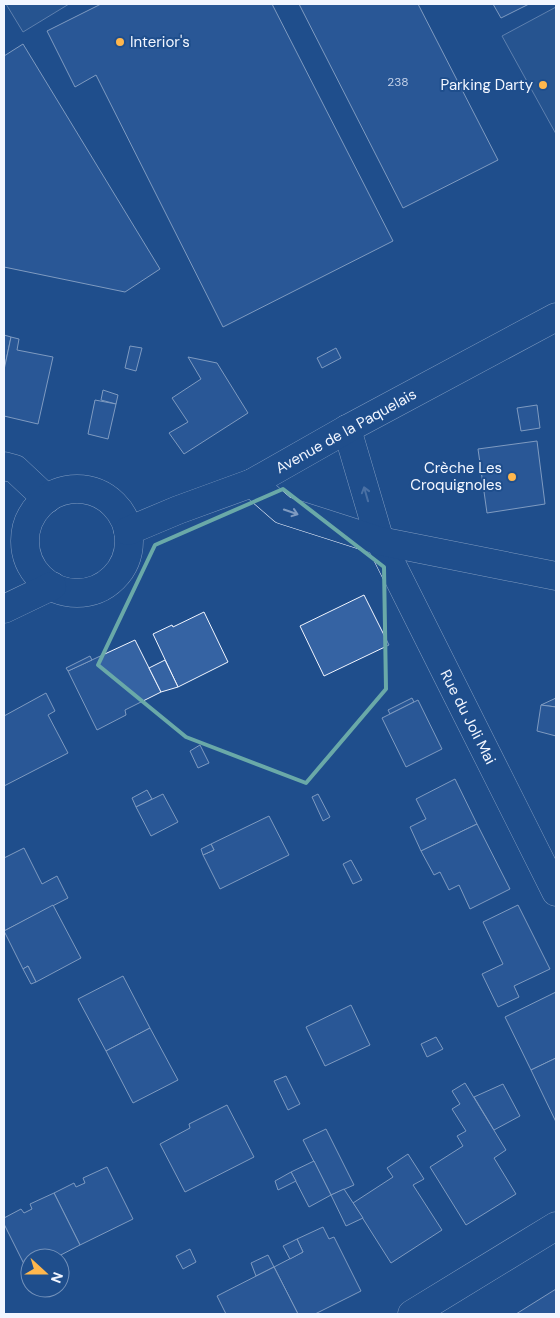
<svg xmlns="http://www.w3.org/2000/svg" width="560" height="1318" font-family="'DM Sans',sans-serif">
<rect width="100%" height="100%" fill="#1f4e8c"/>
<!-- parking -->
<g fill="#305b95" stroke="#a8bbd7">
<path d="M 6,4 L 69,4 L 23,32 Z"/>
<path d="M 556,7 L 556,134 L 502,36 Z"/>
</g>
<!-- building -->
<g fill="#3563a3" stroke="#f2f6ff">
<path d="M 101,4 L 272,4 L 393,241 L 223,327 L 96,75 L 75,87 L 47,31 Z"/>
<path d="M 299,4 L 418,4 L 498,160 L 403,208 Z"/>
<path d="M 493,4 L 529,4 L 501,18 Z"/>
<path d="M 23,44 L 160,269 L 125,292 L 4,267 L 4,56 Z"/>
<path d="M 4,335 L 11,337 L 4,370 Z"/>
<path d="M 11,337 L 19,339 L 17,350 L 53,357 L 38,424 L 4,416 L 4,370 Z"/>
<path d="M 130,346 L 142,348 L 136,371 L 125,368 Z"/>
<path d="M 336,348 L 341,358 L 322,368 L 317,358 Z"/>
<path d="M 188,357 L 217,363 L 248,413 L 184,454 L 169,433 L 188,422 L 172,398 L 201,379 Z"/>
<path d="M 103,390 L 118,395 L 116,404 L 101,400 Z"/>
<path d="M 95,400 L 116,404 L 108,439 L 88,434 Z"/>
<path d="M 537,405 L 540,428 L 521,431 L 517,408 Z"/>
<path d="M 537,441 L 545,504 L 487,513 L 478,449 Z"/>
<path d="M 364,595 L 389,645 L 324,676 L 300,626 Z"/>
<path d="M 204,612 L 228,662 L 178,687 L 153,634 L 172,625 L 173,627 Z"/>
<path d="M 135,640 L 161,692 L 125,710 L 126,715 L 97,730 L 68,671 Z"/>
<path d="M 90,656 L 92,660 L 68,671 L 66,668 Z"/>
<path d="M 165,660 L 178,687 L 161,692 L 149,668 Z"/>
<path d="M 46,693 L 55,711 L 48,715 L 68,753 L 4,786 L 4,716 Z"/>
<path d="M 412,698 L 414,702 L 390,714 L 388,710 Z"/>
<path d="M 556,698 L 556,707 L 541,705 Z"/>
<path d="M 418,700 L 442,749 L 406,767 L 382,718 Z"/>
<path d="M 541,705 L 556,707 L 556,736 L 537,731 Z"/>
<path d="M 200,745 L 209,763 L 198,768 L 190,751 Z"/>
<path d="M 455,779 L 477,824 L 421,851 L 410,827 L 426,819 L 416,799 Z"/>
<path d="M 147,790 L 152,799 L 136,807 L 132,798 Z"/>
<path d="M 163,794 L 178,822 L 151,836 L 136,807 Z"/>
<path d="M 318,794 L 330,817 L 323,821 L 312,797 Z"/>
<path d="M 269,816 L 289,855 L 220,889 L 203,855 L 214,850 L 211,844 Z"/>
<path d="M 477,824 L 510,889 L 470,909 L 459,885 L 449,890 L 440,872 L 434,875 L 421,851 Z"/>
<path d="M 211,844 L 214,850 L 203,855 L 201,849 Z"/>
<path d="M 24,848 L 42,884 L 57,876 L 68,898 L 4,931 L 4,858 Z"/>
<path d="M 351,860 L 362,880 L 353,884 L 343,864 Z"/>
<path d="M 53,905 L 81,958 L 36,982 L 28,966 L 23,969 L 4,931 Z"/>
<path d="M 518,905 L 550,969 L 514,986 L 519,997 L 498,1007 L 482,974 L 503,964 L 483,922 Z"/>
<path d="M 28,966 L 36,982 L 31,984 L 23,969 Z"/>
<path d="M 123,976 L 150,1028 L 106,1051 L 78,999 Z"/>
<path d="M 556,992 L 556,1058 L 531,1070 L 505,1017 Z"/>
<path d="M 351,1005 L 370,1045 L 325,1066 L 306,1027 Z"/>
<path d="M 150,1028 L 178,1080 L 133,1103 L 106,1051 Z"/>
<path d="M 436,1037 L 443,1049 L 427,1057 L 421,1044 Z"/>
<path d="M 556,1058 L 556,1122 L 531,1070 Z"/>
<path d="M 286,1076 L 300,1104 L 288,1110 L 274,1081 Z"/>
<path d="M 465,1083 L 506,1150 L 494,1158 L 516,1194 L 466,1225 L 430,1167 L 463,1146 L 457,1136 L 466,1131 L 452,1109 L 460,1104 L 452,1091 Z"/>
<path d="M 503,1084 L 520,1116 L 494,1130 L 474,1097 Z"/>
<path d="M 227,1105 L 254,1157 L 185,1192 L 160,1144 L 190,1128 L 189,1124 Z"/>
<path d="M 326,1129 L 354,1185 L 331,1195 L 303,1140 Z"/>
<path d="M 408,1154 L 424,1179 L 413,1185 L 442,1230 L 391,1263 L 353,1203 L 393,1177 L 387,1168 Z"/>
<path d="M 314,1161 L 331,1195 L 309,1207 L 291,1172 Z"/>
<path d="M 107,1167 L 133,1219 L 80,1245 L 54,1193 L 74,1183 L 76,1187 L 85,1183 L 83,1178 Z"/>
<path d="M 291,1172 L 296,1181 L 278,1190 L 275,1181 Z"/>
<path d="M 344,1189 L 363,1218 L 346,1226 L 331,1195 Z"/>
<path d="M 54,1193 L 80,1245 L 55,1258 L 30,1258 L 30,1271 L 28,1272 L 4,1224 L 4,1218 L 21,1209 L 24,1213 L 32,1209 L 30,1204 Z"/>
<path d="M 323,1227 L 329,1239 L 334,1237 L 361,1291 L 315,1314 L 298,1314 L 274,1267 L 303,1252 L 297,1239 Z"/>
<path d="M 297,1239 L 303,1252 L 290,1259 L 283,1246 Z"/>
<path d="M 190,1249 L 196,1262 L 183,1269 L 176,1256 Z"/>
<path d="M 268,1255 L 274,1267 L 256,1276 L 251,1263 Z"/>
<path d="M 274,1267 L 298,1314 L 226,1314 L 217,1296 Z"/>
<path d="M 556,1289 L 556,1314 L 516,1314 Z"/>
</g>
<g fill="none" stroke-linecap="round" stroke-linejoin="round">
<!-- minor casing -->
<g stroke="#f2f6ff" stroke-width="29">
<g id="minor">
<path d="M 347,429 L 380,541 L 556,892"/>
<path d="M 4,466 L 15,469 L 47,499"/>
<path d="M 252,483 L 283,510 L 380,541 L 556,576"/>
<circle cx="77" cy="541" r="52"/>
<path d="M 128,531 L 178,510 L 252,483 L 347,429 L 556,317"/>
<path d="M 4,609 L 52,586"/>
<path d="M 412,1314 L 556,1226"/>
</g>
</g>
<!-- minor -->
<use href="#minor" stroke="#1f4e8c" stroke-width="28"/>
</g>
<!-- one-way arrows -->
<defs><path id="oneway-shaft" d="M-6 0H5M1.5-3L5.5 0L1.5 3" fill="none" stroke-width="1.6" stroke-linecap="round" stroke-linejoin="round" transform="scale(1.25)"/></defs>
<g stroke="#7e9ac0">
<use href="#oneway-shaft" transform="translate(366 494) rotate(-106)"/>
<use href="#oneway-shaft" transform="translate(291 512) rotate(19)"/>
</g>
<!-- marked area -->
<path d="M0 0H560V1318H0ZM 283,489 L 384,567 L 386,689 L 306,783 L 186,737 L 98,665 L 155,545 Z" fill="#1f4e8c" fill-opacity=".55" fill-rule="evenodd"/>
<path fill="none" stroke="#6aa9a8" stroke-width="4" stroke-linejoin="round" d="M 283,489 L 384,567 L 386,689 L 306,783 L 186,737 L 98,665 L 155,545 Z"/>
<!-- markers -->
<g fill="#ffb74d" stroke="#1f4e8c" stroke-width="2">
<circle cx="120" cy="42" r="5"/>
<circle cx="543" cy="85" r="5"/>
<circle cx="512" cy="477" r="5"/>
</g>
<g text-anchor="middle" dominant-baseline="central" stroke-width="4" stroke-linejoin="round" paint-order="stroke">
<!-- number labels -->
<g font-size="12" fill="#c3d1e8">
<text x="398" y="82">238</text>
</g>
<!-- poi labels -->
<g font-size="15" fill="#f2f6ff" stroke="#1f4e8c" text-anchor="end">
<text x="130" y="42" text-anchor="start">Interior's</text>
<text x="533" y="85">Parking Darty</text>
<text x="502" y="468">Crèche Les<tspan x="502" dy="17">Croquignoles</tspan></text>
</g>
<!-- street labels -->
<g font-size="15" fill="#f2f6ff" stroke="#1f4e8c">
<text transform="translate(346 431) rotate(-29)">Avenue de la Paquelais</text>
<text transform="translate(468 717) rotate(63)">Rue du Joli Mai</text>
</g>
</g>
<!-- border -->
<rect width="560" height="1318" fill="none" stroke="#f2f6ff" stroke-width="10"/>
<!-- north arrow -->
<g transform="translate(45 1273) rotate(111)"><circle r="24" fill="#1f4e8c" stroke="#7391ba"/>
<path d="M0-4L9 19L0 12L-9 19Z" fill="#ffb74d"/>
<text y="-8" font-size="14" font-weight="bold" text-anchor="middle" fill="#f2f6ff">N</text>
</g>
</svg>
